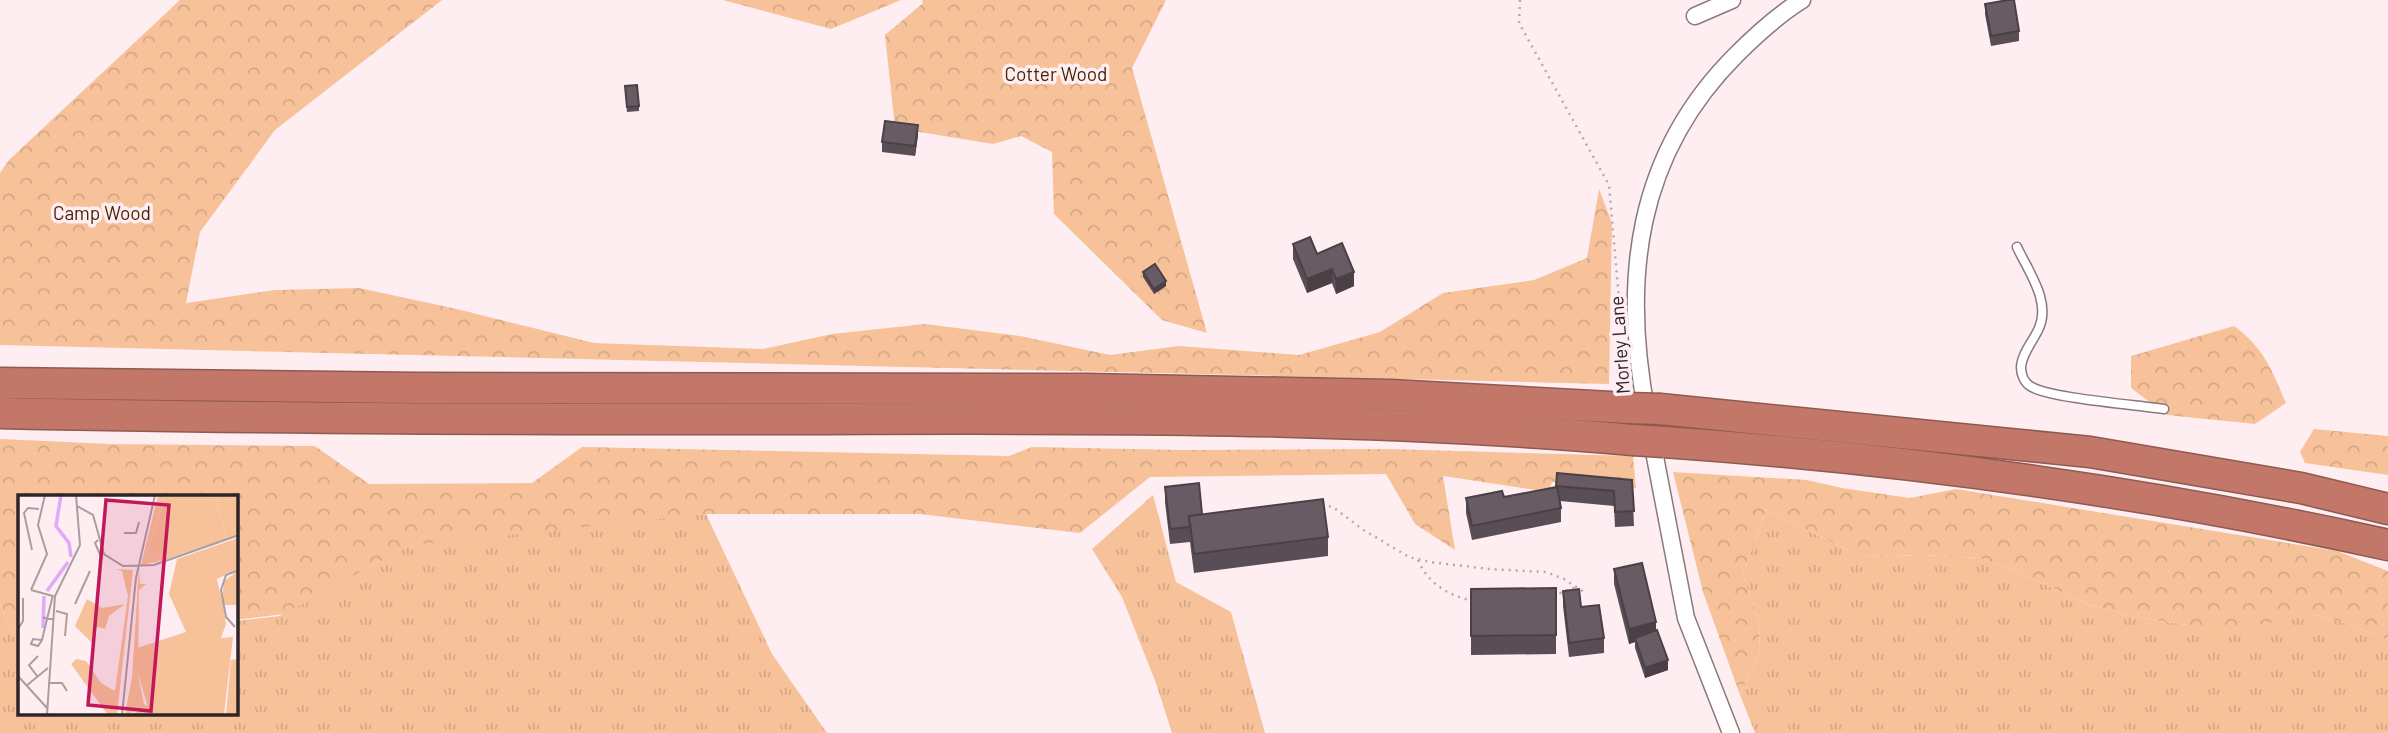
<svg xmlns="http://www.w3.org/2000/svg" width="2388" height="733" font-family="Barlow,sans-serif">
<defs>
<pattern id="grass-tufts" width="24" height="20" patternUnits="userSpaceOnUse" patternTransform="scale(1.75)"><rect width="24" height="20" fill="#f7c29a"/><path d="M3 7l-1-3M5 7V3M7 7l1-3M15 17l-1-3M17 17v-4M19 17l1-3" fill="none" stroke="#d4a785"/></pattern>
<pattern id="forest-crowns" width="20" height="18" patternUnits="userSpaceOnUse" patternTransform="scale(1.75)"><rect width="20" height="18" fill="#f7c29a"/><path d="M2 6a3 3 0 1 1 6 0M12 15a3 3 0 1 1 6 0" fill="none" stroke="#d4a785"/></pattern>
</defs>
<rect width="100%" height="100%" fill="#feeef1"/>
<!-- grass -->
<g fill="url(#grass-tufts)">
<path d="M 1153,495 L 1176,582 L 1231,612 L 1265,733 L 1172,733 L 1156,683 L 1122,597 L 1092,549 Z"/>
<path d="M 1766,510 L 1862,557 L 1921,555 L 1980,558 L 2018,572 L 2090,605 L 2136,617 L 2186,625 L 2283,620 L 2315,615 L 2352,625 L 2388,640 L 2388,733 L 1755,733 L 1740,695 L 1760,652 L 1759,623 L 1743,574 Z"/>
<path d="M 706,514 L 772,654 L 827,733 L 0,733 L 0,605 L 19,646 L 19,714 L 236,714 L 236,621 L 279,616 L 408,546 L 535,527 Z"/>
</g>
<!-- forest -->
<g fill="url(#forest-crowns)">
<path d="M 180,0 L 442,0 L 275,130 L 200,232 L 186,303 L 275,290 L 359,288 L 457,309 L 594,343 L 763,349 L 832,334 L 925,324 L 1020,336 L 1110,355 L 1179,346 L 1299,355 L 1380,332 L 1443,293 L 1534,280 L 1587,258 L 1599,189 L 1612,223 L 1609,384 L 0,345 L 0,173 L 9,160 Z"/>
<path d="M 723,0 L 901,0 L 831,29 Z"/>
<path d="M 922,0 L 1166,0 L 1132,68 L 1207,333 L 1162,320 L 1054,214 L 1052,152 L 1021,136 L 993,144 L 895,128 L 885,35 L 923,3 Z"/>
<path d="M 2234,326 C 2265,349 2271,369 2286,403 L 2255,424 L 2167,415 L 2131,388 L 2131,356 Z"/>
<path d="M 2314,429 L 2388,436 L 2388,475 L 2305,463 L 2300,452 Z"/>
<path d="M 0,439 L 111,444 L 315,446 L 369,484 L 532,483 L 582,447 L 1009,456 L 1032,447 L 1182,450 L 1388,449 L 1633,456 L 1636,488 L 1552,482 L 1549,492 L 1443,476 L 1455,550 L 1415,524 L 1386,474 L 1150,477 L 1080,533 L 920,514 L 706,514 L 408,546 L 284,614 L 236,620 L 236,497 L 19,497 L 19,646 L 0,605 Z"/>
<path d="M 1673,472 L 1807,480 L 1842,488 L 1910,498 L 1956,489 L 2337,551 L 2388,571 L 2388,640 L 2352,625 L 2315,615 L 2240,628 L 2186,625 L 2136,617 L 2090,605 L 2018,572 L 1980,558 L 1921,555 L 1862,557 L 1766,510 L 1743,574 L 1759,623 L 1760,652 L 1740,695 L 1703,592 Z"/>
</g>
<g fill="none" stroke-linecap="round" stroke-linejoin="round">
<!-- lane casing -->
<g stroke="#8a797b" stroke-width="11">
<path id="lane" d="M 2017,247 C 2028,271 2051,301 2039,328 C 2034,340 2022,353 2021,367 C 2021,374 2024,382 2030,386 C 2047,398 2138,405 2164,409"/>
</g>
<!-- street casing -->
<g stroke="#8a797b" stroke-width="19">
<g id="street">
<path d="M 1695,16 L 1732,0"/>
<path d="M 1647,414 C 1621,279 1636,154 1737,54 C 1757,34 1778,15 1802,0"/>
<path d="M 1651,436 L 1686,618 L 1731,733"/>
</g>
</g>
<!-- highway casing -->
<g stroke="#8e5a51" stroke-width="33">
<g id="highway">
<path d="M 0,383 L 417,388 L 1088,389 L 1391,395 L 1629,408"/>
<path d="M 1660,409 L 2090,452 L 2301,488 L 2388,509"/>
<path d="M 0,413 C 265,419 531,419 796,419 C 1075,418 1355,416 1633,440"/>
<path d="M 1664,442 C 1907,459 2150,492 2388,545"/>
</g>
</g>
<!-- path -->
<g stroke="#b6a9ab" stroke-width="2.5" stroke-dasharray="2 5" stroke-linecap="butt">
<path d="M 1520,0 L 1519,23 L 1609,185 L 1619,299"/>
<path d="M 1618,323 L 1618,313"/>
<path d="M 1322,505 L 1333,507 L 1362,529 L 1409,557 L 1430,562 L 1489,569 L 1546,572 L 1564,579 L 1584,592"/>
<path d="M 1418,560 C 1428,584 1449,596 1474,601"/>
<path d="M 1553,596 L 1576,587"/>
</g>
<!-- lane -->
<use href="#lane" stroke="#fff" stroke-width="8"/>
<!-- street -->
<use href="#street" stroke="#fff" stroke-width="16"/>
<!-- highway -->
<use href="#highway" stroke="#c37768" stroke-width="30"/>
<!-- highway-bridge casing -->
<g stroke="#8e5a51" stroke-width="33" stroke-linecap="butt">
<g id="highway-bridge">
<path d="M 1629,408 L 1660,409"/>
<path d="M 1633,440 L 1664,442"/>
</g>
</g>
<!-- highway-bridge -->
<use href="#highway-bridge" stroke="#c37768" stroke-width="30"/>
</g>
<!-- wall -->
<g fill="#5a4e56">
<path d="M 1985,4 L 2019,31 L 2019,41 L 1991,46 L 1985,14 Z"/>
<path d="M 625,91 L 639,106 L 639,111 L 627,112 Z"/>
<path d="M 918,135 L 915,156 L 882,152 L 882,142 Z"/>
<path d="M 1293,244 L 1317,254 L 1354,286 L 1336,294 L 1332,283 L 1307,293 L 1293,259 Z"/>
<path d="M 1143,272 L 1166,286 L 1154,294 L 1143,277 Z"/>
<path d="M 1557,473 L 1632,480 L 1634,526 L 1615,527 L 1614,506 L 1560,501 L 1561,508 L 1561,522 L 1472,540 L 1466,513 L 1466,498 L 1504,497 L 1556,487 Z"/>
<path d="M 1165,487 L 1202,514 L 1328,537 L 1328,556 L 1194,573 L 1190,542 L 1170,544 L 1165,502 Z"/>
<path d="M 1614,569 L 1656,630 L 1668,670 L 1645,678 L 1635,648 L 1635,642 L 1629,644 L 1614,584 Z"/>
<path d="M 1556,588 L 1556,654 L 1471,655 L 1471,589 Z"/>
<path d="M 1563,591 L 1581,607 L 1604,638 L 1604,653 L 1569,657 L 1563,606 Z"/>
</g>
<!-- shaded-wall -->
<g fill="#4a4046">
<path d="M 918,125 L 918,135 L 915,156 L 915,146 Z"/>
<path d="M 1332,269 L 1332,283 L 1307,293 L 1307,279 Z"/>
<path d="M 1354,272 L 1354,286 L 1336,294 L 1336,279 Z"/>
<path d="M 1166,281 L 1166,286 L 1154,294 L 1154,289 Z"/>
<path d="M 1656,622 L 1656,637 L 1635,638 L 1635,642 L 1629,644 L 1629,629 Z"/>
<path d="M 1668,660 L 1668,670 L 1645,678 L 1645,668 Z"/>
</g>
<!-- building -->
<g fill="#695b64" stroke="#4a4046" stroke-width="2">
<path d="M 2008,0 L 2014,0 L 2019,31 L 1991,36 L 1985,4 Z"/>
<path d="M 637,85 L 639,106 L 627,107 L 625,86 Z"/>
<path d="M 885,121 L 918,125 L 915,146 L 882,142 Z"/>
<path d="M 1310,237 L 1317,254 L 1342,243 L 1354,272 L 1336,279 L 1332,269 L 1307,279 L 1293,244 Z"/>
<path d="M 1155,264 L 1166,281 L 1154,289 L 1143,272 Z"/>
<path d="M 1557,473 L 1632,480 L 1634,511 L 1615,512 L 1614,491 L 1556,486 Z"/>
<path d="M 1199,483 L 1202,514 L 1189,516 L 1190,527 L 1170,529 L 1165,487 Z"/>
<path d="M 1557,487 L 1561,508 L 1472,526 L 1466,498 L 1502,491 L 1504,497 Z"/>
<path d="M 1323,499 L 1328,537 L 1194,554 L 1189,516 Z"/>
<path d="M 1642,563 L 1656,622 L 1629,629 L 1614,569 Z"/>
<path d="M 1556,588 L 1556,635 L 1471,636 L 1471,589 Z"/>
<path d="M 1579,589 L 1581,607 L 1599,605 L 1604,638 L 1569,643 L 1563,591 Z"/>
<path d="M 1657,630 L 1668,660 L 1645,668 L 1635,638 Z"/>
</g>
<g text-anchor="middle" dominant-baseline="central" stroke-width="7" stroke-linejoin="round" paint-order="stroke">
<!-- park labels -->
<g font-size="19" fill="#462609" stroke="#feeef1">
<text x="1056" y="73">Cotter Wood</text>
<text x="102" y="212">Camp Wood</text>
</g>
<!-- street labels -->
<g font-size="19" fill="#2d2527" stroke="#feeef1">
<text transform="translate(1619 345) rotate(-94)">Morley Lane</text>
</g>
</g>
<!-- overview -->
<g transform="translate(18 495)">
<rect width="220" height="220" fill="#feeef1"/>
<path d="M 148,0 L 197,0 L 209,44 L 143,66 L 127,62 ZM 220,43 L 220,74 L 199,84 L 204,106 L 206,86 L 220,76 L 220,110 L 205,110 L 208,129 L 203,143 L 215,142 L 206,220 L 111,220 L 130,212 L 120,179 L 119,153 L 168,137 L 151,99 L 159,64 ZM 220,164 L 220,220 L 208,220 L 213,165 Z" fill="#f7c29a"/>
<path d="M 140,0 L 148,0 L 127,62 L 143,66 L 123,70 ZM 197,0 L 220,0 L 220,40 L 209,44 ZM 121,73 L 122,89 L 128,89 L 121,95 L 120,179 L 126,209 L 131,212 L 107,220 L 114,182 ZM 98,74 L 115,75 L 99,220 L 90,220 L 53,169 L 58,164 L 68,166 L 83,188 L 97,196 L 110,101 L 104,76 ZM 69,104 L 84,113 L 107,109 L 91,121 L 87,134 L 76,131 L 75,149 L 57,131 Z" fill="#f7c29a"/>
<path fill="none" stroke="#e1a8fc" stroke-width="3.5" d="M 43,0 L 38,31 L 51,48 L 53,62M 29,96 L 50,67M 25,133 L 26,101"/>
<path fill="none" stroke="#aa9ea0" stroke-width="2" d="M 59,11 L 75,20 L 86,59 L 105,71 L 136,70 L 221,40M 106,38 L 118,38 L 121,27M 80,45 L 77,48 L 84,64M 14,55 L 6,18 L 10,13 L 21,14M 13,95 L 29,59 L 20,30 L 27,0M 13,95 L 35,101M 57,109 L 72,76M 38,116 L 49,119 L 47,141M 25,122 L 29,124 L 35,100M 217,132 L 208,122 L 203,95 L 208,80 L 221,75M 0,134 L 5,126 L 5,103M 24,145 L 15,144 L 13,149 L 20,151 L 24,145 L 29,124 L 35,124M 0,181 L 29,213M 19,181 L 11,170 L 20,161M 30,188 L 44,188 L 49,196M 8,191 L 30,173M 29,220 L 37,101 L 62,50 L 58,0M 104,220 L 118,83 L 137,0"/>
<path fill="#c2185b" fill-opacity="0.15" stroke="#c2185b" stroke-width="3.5" d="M 88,5 L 151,10 L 133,216 L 70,210 Z"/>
<rect width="220" height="220" fill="none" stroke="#2d2527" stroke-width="3.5"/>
</g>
</svg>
